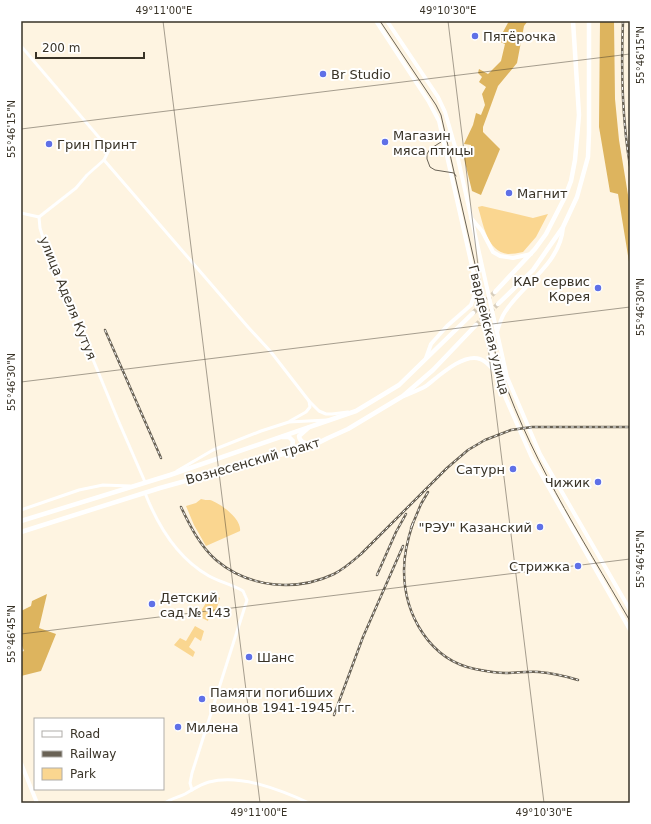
<svg xmlns="http://www.w3.org/2000/svg" width="651" height="824" font-family="'DejaVu Sans',sans-serif">
<rect width="100%" height="100%" fill="#fef4e1"/>
<!-- green -->
<g fill="#fad690">
<path d="M 482,206 L 533,218 L 548,214 L 536,237 L 523,252 C 518,253 513,254 508,254 C 487,252 483,223 478,207 Z"/>
<path d="M 201,499 C 204,500 207,500 210,500 C 220,503 242,519 240,531 L 206,546 L 194,525 L 186,506 L 196,503 Z"/>
<path d="M 212,593 L 220,598 L 215,614 L 210,612 L 208,621 L 198,616 Z"/>
<path d="M 195,626 L 204,631 L 201,641 L 195,637 L 189,647 L 195,652 L 193,657 L 174,645 L 180,638 L 186,641 Z"/>
</g>
<!-- forest -->
<g fill="#ddb45e">
<path d="M 509,21 L 531,21 L 527,22 L 524,26 L 517,63 L 498,86 L 483,127 L 483,132 L 500,149 L 481,195 L 472,191 L 464,158 L 471,157 L 471,145 L 464,144 L 473,125 L 476,113 L 481,115 L 485,105 L 482,94 L 486,87 L 479,82 L 482,77 L 478,73 L 479,69 L 488,74 L 501,61 L 505,44 L 498,41 Z"/>
<path d="M 600,21 L 614,21 L 615,99 L 619,140 L 630,207 L 630,268 L 618,194 L 610,192 L 599,127 Z"/>
<path d="M 47,594 L 39,628 L 56,634 L 41,671 L 21,676 L 21,652 L 24,651 L 21,643 L 21,611 L 31,606 L 32,601 Z"/>
</g>
<g fill="none" stroke-linecap="round" stroke-linejoin="round">
<!-- primary-tunnel -->
<g stroke="#d7cdbc" stroke-width="4.5" stroke-dasharray="4.5 2" stroke-linecap="butt">
<path d="M 473,313 L 495,292"/>
<path d="M 476,325 L 498,304"/>
</g>
<!-- street -->
<g stroke="#fff" stroke-width="3">
<path d="M 21,46 L 102,141 L 109,150 L 104,160 L 87,175 L 76,188 L 39,217"/>
<path d="M 104,160 L 248,327 L 271,352 L 309,401 L 319,411 L 326,414 L 332,414 L 348,412"/>
<path d="M 21,213 L 39,217"/>
<path d="M 39,217 L 40,228 L 44,241 L 118,420 L 145,482"/>
<path d="M 290,421 L 306,412 L 310,407 L 309,401"/>
<path d="M 177,471 L 213,450 L 261,431 L 289,422 L 327,420"/>
<path d="M 145,493 C 158,526 177,558 209,576 C 220,582 233,585 243,591 L 247,600 L 192,773 L 190,783 L 192,790"/>
<path d="M 21,510 L 79,490 L 103,485 L 130,486"/>
<path d="M 165,803 C 170,799 179,797 185,794 C 192,790 201,784 209,782 C 241,774 281,790 309,803"/>
</g>
<!-- secondary -->
<g stroke="#fff" stroke-width="4">
<path d="M 376,21 L 429,102 L 439,121 L 495,368 L 506,399 L 532,458 L 630,630"/>
<path d="M 387,21 L 438,97 L 445,112 L 456,150 L 507,377 L 540,454 L 630,610"/>
<path d="M 471,218 L 482,231 L 493,252 L 500,256 L 513,258 L 531,254"/>
<path d="M 497,332 C 499,325 501,318 505,312 C 523,284 560,264 563,228"/>
<path d="M 426,358 L 431,344 L 447,326 L 471,305 L 477,288"/>
<path d="M 404,396 C 411,393 419,390 426,386 C 439,376 463,353 480,359 C 487,361 492,369 497,373"/>
<path d="M 21,763 L 37,803"/>
</g>
<!-- primary -->
<g stroke="#fff" stroke-width="4.5">
<path d="M 495,292 L 535,249 L 546,234 L 565,197 L 571,181 L 575,160 L 579,115 L 573,21"/>
<path d="M 498,304 L 533,270 L 563,227 L 577,197 L 588,157 L 589,133 L 589,21"/>
<path d="M 308,428 L 299,436 C 300,444 307,443 313,444"/>
<path d="M 282,437 L 289,437 L 293,441 L 292,447 L 285,453"/>
<path d="M 21,521 L 170,475 L 356,411 L 399,385 L 473,313"/>
<path d="M 21,532 L 160,488 L 283,454 L 316,444 L 328,438 L 348,429 L 403,396 L 433,370 L 476,325"/>
</g>
<!-- tram -->
<g stroke="#696255" stroke-width="1">
<path d="M 380,21 L 436,105 L 441,115 L 496,356 C 525,451 581,536 630,621"/>
<path d="M 447,136 L 441,142 L 430,149 L 427,154 L 427,159 L 430,167 L 435,170 L 454,173 L 456,176"/>
</g>
<!-- rail casing -->
<g stroke="#696255" stroke-width="2.5">
<g id="rail">
<path d="M 623,21 C 621,69 622,118 630,166"/>
<path d="M 105,330 L 161,458"/>
<path d="M 181,507 C 190,526 200,546 216,560 C 249,588 296,592 334,574 C 344,569 353,561 361,554 L 447,468 L 468,450 L 485,440 L 511,430 L 532,427 L 630,427"/>
<path d="M 413,523 C 408,538 404,554 404,570 C 404,615 430,660 475,669 C 485,671 495,673 506,673 C 517,673 528,671 539,672 C 552,673 565,676 578,680"/>
<path d="M 411,528 L 421,504 L 428,492"/>
<path d="M 377,575 L 396,532 L 406,514"/>
<path d="M 334,715 L 363,637 L 403,546"/>
</g>
</g>
<!-- rail -->
<use href="#rail" stroke="#fff" stroke-width="1" stroke-dasharray="3" stroke-linecap="butt"/>
</g>
<!-- ticks -->
<path fill="none" stroke="#393327" stroke-width="1" stroke-opacity="0.45" d="M 163,21 L 260,803M 448,21 L 544,803M 21,129 L 630,54M 21,382 L 630,307M 21,634 L 630,559"/>
<!-- markers -->
<g fill="#5f70e7" stroke="#fff" stroke-width="1.5">
<circle cx="475" cy="36" r="4"/>
<circle cx="323" cy="74" r="4"/>
<circle cx="385" cy="142" r="4"/>
<circle cx="49" cy="144" r="4"/>
<circle cx="509" cy="193" r="4"/>
<circle cx="598" cy="288" r="4"/>
<circle cx="513" cy="469" r="4"/>
<circle cx="598" cy="482" r="4"/>
<circle cx="540" cy="527" r="4"/>
<circle cx="578" cy="566" r="4"/>
<circle cx="152" cy="604" r="4"/>
<circle cx="249" cy="657" r="4"/>
<circle cx="202" cy="699" r="4"/>
<circle cx="178" cy="727" r="4"/>
</g>
<g text-anchor="middle" dominant-baseline="central" stroke-width="4" stroke-linejoin="round" paint-order="stroke">
<!-- poi labels -->
<g font-size="13" fill="#393327" stroke="#fff" text-anchor="start">
<text x="483" y="36">Пятёрочка</text>
<text x="331" y="74">Br Studio</text>
<text x="393" y="135">Магазин<tspan x="393" dy="15">мяса птицы</tspan></text>
<text x="57" y="144">Грин Принт</text>
<text x="517" y="193">Магнит</text>
<text x="590" y="281" text-anchor="end">КАР сервис<tspan x="590" dy="15">Корея</tspan></text>
<text x="505" y="469" text-anchor="end">Сатурн</text>
<text x="590" y="482" text-anchor="end">Чижик</text>
<text x="532" y="527" text-anchor="end">"РЭУ" Казанский</text>
<text x="570" y="566" text-anchor="end">Стрижка</text>
<text x="160" y="597">Детский<tspan x="160" dy="15">сад № 143</tspan></text>
<text x="257" y="657">Шанс</text>
<text x="210" y="692">Памяти погибших<tspan x="210" dy="15">воинов 1941-1945 гг.</tspan></text>
<text x="186" y="727">Милена</text>
</g>
<!-- street labels -->
<g font-size="13" fill="#393327" stroke="#fff">
<text transform="translate(68 298) rotate(68)">улица Аделя Кутуя</text>
<text transform="translate(489 330) rotate(76)">Гвардейская улица</text>
<text transform="translate(253 461) rotate(-16)">Вознесенский тракт</text>
</g>
</g>
<!-- border -->
<rect width="651" height="824" fill="none" stroke="#ffffff" stroke-width="44"/>
<!-- legend -->
<rect x="34" y="718" width="130" height="72" fill="#ffffff" stroke="#b0ada9"/>
<rect x="42" y="731" width="20" height="6" fill="#ffffff" stroke="#b0ada9"/>
<text x="70" y="738" font-size="12" fill="#393327">Road</text>
<rect x="42" y="751" width="20" height="6" fill="#696255" stroke="#b0ada9"/>
<text x="70" y="758" font-size="12" fill="#393327">Railway</text>
<rect x="42" y="768" width="20" height="12" fill="#fad690" stroke="#b0ada9"/>
<text x="70" y="778" font-size="12" fill="#393327">Park</text>
<!-- scale -->
<path d="M36 52v6h108v-6" fill="none" stroke="#393327" stroke-width="2"/>
<text x="42" y="52" font-size="12" fill="#393327" stroke="#ffffff" stroke-width="3" paint-order="stroke">200 m</text>
<rect x="22" y="22" width="607" height="780" fill="none" stroke="#393327" stroke-width="1.5"/>
<g font-size="10" text-anchor="middle" fill="#393327">
<text x="164" y="14">49°11'00"E</text>
<text x="448" y="14">49°10'30"E</text>
<text transform="translate(640 55) rotate(-90)" y="4">55°46'15"N</text>
<text transform="translate(11 129) rotate(-90)" y="4">55°46'15"N</text>
<text transform="translate(640 307) rotate(-90)" y="4">55°46'30"N</text>
<text transform="translate(11 382) rotate(-90)" y="4">55°46'30"N</text>
<text transform="translate(640 559) rotate(-90)" y="4">55°46'45"N</text>
<text transform="translate(11 634) rotate(-90)" y="4">55°46'45"N</text>
<text x="259" y="816">49°11'00"E</text>
<text x="544" y="816">49°10'30"E</text>
</g>
</svg>
